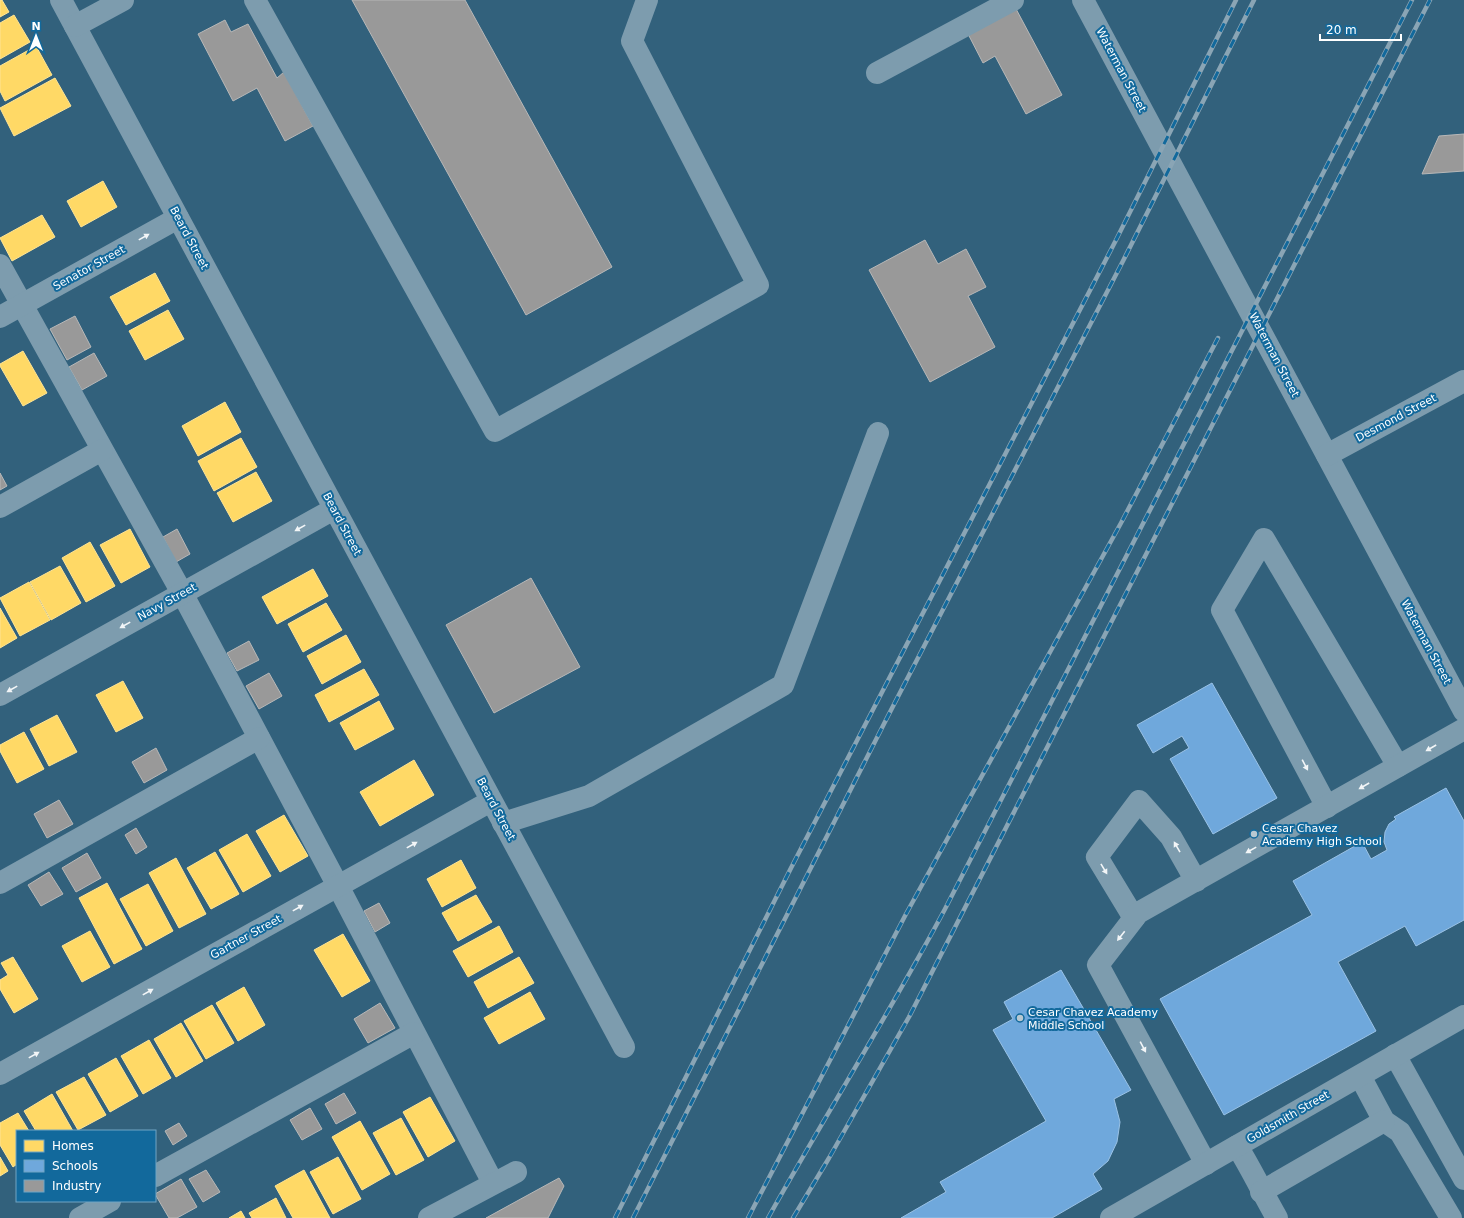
<svg xmlns="http://www.w3.org/2000/svg" width="1464" height="1218" font-family="'DejaVu Sans',sans-serif">
<rect width="100%" height="100%" fill="#32617c"/>
<!-- homes -->
<g fill="#ffd966" stroke="#ffe494">
<path d="M 0,0 L 2,0 L 9,12 L 0,17 Z"/>
<path d="M 14,15 L 30,42 L 0,59 L 0,23 Z"/>
<path d="M 36,46 L 52,75 L 5,101 L 0,91 L 0,66 Z"/>
<path d="M 55,78 L 71,106 L 14,136 L 0,108 Z"/>
<path d="M 103,181 L 117,207 L 81,227 L 67,201 Z"/>
<path d="M 42,215 L 55,237 L 12,261 L 0,238 Z"/>
<path d="M 155,273 L 170,301 L 126,325 L 110,297 Z"/>
<path d="M 168,310 L 184,339 L 145,360 L 129,331 Z"/>
<path d="M 23,351 L 47,393 L 23,406 L 0,366 L 0,364 Z"/>
<path d="M 225,402 L 241,432 L 198,456 L 182,426 Z"/>
<path d="M 241,438 L 257,467 L 214,491 L 198,461 Z"/>
<path d="M 256,472 L 272,501 L 233,522 L 217,493 Z"/>
<path d="M 130,529 L 150,567 L 121,583 L 100,545 Z"/>
<path d="M 90,542 L 115,586 L 86,602 L 62,558 Z"/>
<path d="M 60,566 L 81,603 L 51,620 L 30,582 Z"/>
<path d="M 313,569 L 328,596 L 277,624 L 262,597 Z"/>
<path d="M 29,582 L 50,620 L 20,636 L 0,598 Z"/>
<path d="M 326,603 L 342,630 L 303,652 L 288,624 Z"/>
<path d="M 0,608 L 17,638 L 0,648 Z"/>
<path d="M 346,635 L 361,662 L 322,684 L 307,656 Z"/>
<path d="M 364,669 L 379,695 L 329,722 L 315,695 Z"/>
<path d="M 123,681 L 143,718 L 116,732 L 96,695 Z"/>
<path d="M 379,701 L 394,729 L 355,750 L 340,723 Z"/>
<path d="M 57,715 L 77,752 L 49,766 L 30,729 Z"/>
<path d="M 24,732 L 44,769 L 17,783 L 0,751 L 0,745 Z"/>
<path d="M 414,760 L 434,795 L 380,826 L 360,792 Z"/>
<path d="M 284,815 L 308,856 L 280,872 L 256,831 Z"/>
<path d="M 247,834 L 271,876 L 243,892 L 219,850 Z"/>
<path d="M 215,852 L 239,894 L 211,909 L 187,868 Z"/>
<path d="M 176,858 L 206,914 L 179,928 L 149,873 Z"/>
<path d="M 461,860 L 476,888 L 442,907 L 427,879 Z"/>
<path d="M 107,883 L 142,949 L 114,964 L 79,898 Z"/>
<path d="M 148,884 L 173,931 L 146,946 L 120,899 Z"/>
<path d="M 476,895 L 492,922 L 458,941 L 442,913 Z"/>
<path d="M 499,926 L 513,952 L 468,977 L 453,951 Z"/>
<path d="M 90,931 L 110,967 L 82,982 L 62,946 Z"/>
<path d="M 343,934 L 370,981 L 342,997 L 314,950 Z"/>
<path d="M 13,957 L 38,999 L 14,1013 L 0,989 L 0,980 L 8,975 L 1,963 Z"/>
<path d="M 519,957 L 534,983 L 488,1008 L 474,982 Z"/>
<path d="M 244,987 L 265,1025 L 238,1041 L 216,1003 Z"/>
<path d="M 530,992 L 545,1019 L 499,1044 L 484,1018 Z"/>
<path d="M 212,1005 L 234,1043 L 206,1059 L 184,1021 Z"/>
<path d="M 181,1023 L 203,1061 L 176,1077 L 154,1039 Z"/>
<path d="M 149,1040 L 171,1078 L 143,1094 L 121,1056 Z"/>
<path d="M 116,1058 L 138,1096 L 110,1112 L 88,1074 Z"/>
<path d="M 84,1077 L 106,1115 L 78,1130 L 56,1092 Z"/>
<path d="M 52,1094 L 73,1131 L 36,1131 L 24,1111 Z"/>
<path d="M 430,1097 L 455,1141 L 428,1157 L 403,1112 Z"/>
<path d="M 18,1113 L 29,1131 L 17,1131 L 17,1164 L 13,1167 L 0,1145 L 0,1123 Z"/>
<path d="M 401,1118 L 424,1160 L 396,1175 L 373,1133 Z"/>
<path d="M 360,1121 L 390,1174 L 362,1190 L 332,1137 Z"/>
<path d="M 0,1157 L 8,1171 L 0,1176 Z"/>
<path d="M 338,1157 L 361,1199 L 333,1214 L 310,1172 Z"/>
<path d="M 304,1170 L 330,1218 L 293,1218 L 275,1186 Z"/>
<path d="M 276,1198 L 286,1218 L 252,1218 L 249,1213 Z"/>
<path d="M 241,1211 L 245,1218 L 229,1218 Z"/>
</g>
<!-- schools -->
<g fill="#6fa8dc" stroke="#9ac2e6">
<path d="M 1212,683 L 1277,798 L 1213,834 L 1170,759 L 1189,748 L 1182,736 L 1153,753 L 1137,725 Z"/>
<path d="M 1446,788 L 1464,821 L 1464,920 L 1416,946 L 1405,926 L 1338,962 L 1376,1031 L 1224,1115 L 1160,999 L 1312,915 L 1293,881 L 1362,842 L 1371,859 L 1387,850 L 1384,842 L 1385,832 L 1389,824 L 1396,819 L 1394,817 Z"/>
<path d="M 1061,970 L 1131,1090 L 1114,1099 L 1120,1122 L 1117,1142 L 1108,1161 L 1093,1174 L 1102,1189 L 1052,1218 L 901,1218 L 946,1192 L 940,1182 L 1046,1121 L 993,1030 L 1013,1019 L 1004,1002 Z"/>
</g>
<!-- industry -->
<g fill="#999" stroke="#b8b8b8">
<path d="M 352,0 L 465,0 L 612,267 L 526,315 Z"/>
<path d="M 1015,7 L 1062,95 L 1026,114 L 995,56 L 983,63 L 967,32 Z"/>
<path d="M 225,20 L 231,32 L 248,24 L 277,78 L 284,72 L 313,126 L 285,141 L 257,88 L 233,101 L 198,34 Z"/>
<path d="M 1464,134 L 1464,171 L 1422,174 L 1439,136 Z"/>
<path d="M 925,240 L 938,264 L 966,249 L 986,287 L 968,296 L 995,347 L 930,382 L 869,270 Z"/>
<path d="M 75,316 L 91,347 L 67,360 L 50,329 Z"/>
<path d="M 94,353 L 107,376 L 82,390 L 69,367 Z"/>
<path d="M 0,473 L 7,486 L 0,490 Z"/>
<path d="M 177,529 L 190,554 L 176,562 L 163,537 Z"/>
<path d="M 531,578 L 580,667 L 494,713 L 446,625 Z"/>
<path d="M 249,641 L 259,660 L 237,671 L 227,653 Z"/>
<path d="M 269,673 L 282,696 L 259,709 L 246,686 Z"/>
<path d="M 156,748 L 167,770 L 144,783 L 132,762 Z"/>
<path d="M 59,800 L 73,824 L 47,838 L 34,814 Z"/>
<path d="M 136,828 L 147,847 L 136,854 L 125,835 Z"/>
<path d="M 87,853 L 101,878 L 76,892 L 62,868 Z"/>
<path d="M 49,872 L 63,894 L 41,906 L 28,885 Z"/>
<path d="M 379,903 L 390,923 L 375,932 L 364,911 Z"/>
<path d="M 380,1003 L 395,1028 L 368,1043 L 354,1019 Z"/>
<path d="M 344,1093 L 356,1113 L 336,1124 L 325,1104 Z"/>
<path d="M 310,1108 L 322,1129 L 302,1140 L 290,1120 Z"/>
<path d="M 179,1123 L 187,1136 L 173,1145 L 165,1131 Z"/>
<path d="M 206,1170 L 220,1192 L 203,1202 L 189,1179 Z"/>
<path d="M 559,1178 L 564,1186 L 548,1218 L 486,1218 Z"/>
<path d="M 181,1179 L 197,1207 L 177,1218 L 169,1218 L 155,1194 Z"/>
</g>
<g fill="none" stroke-linecap="round" stroke-linejoin="round">
<!-- minor -->
<g stroke="#7d9cae" stroke-width="22">
<path d="M 61,0 L 624,1047"/>
<path d="M 255,0 L 495,431 L 758,285 L 632,41 L 647,0"/>
<path d="M 1083,0 L 1464,711"/>
<path d="M 75,26 L 123,0"/>
<path d="M 877,73 L 1013,0"/>
<path d="M 0,265 L 182,593 L 338,886 L 493,1183"/>
<path d="M 0,317 L 178,218"/>
<path d="M 1327,455 L 1464,381"/>
<path d="M 0,507 L 102,450"/>
<path d="M 0,695 L 334,509"/>
<path d="M 1327,807 L 1222,610 L 1264,539 L 1398,766"/>
<path d="M 503,823 L 589,796 L 783,685 L 878,433"/>
<path d="M 0,883 L 259,738"/>
<path d="M 1134,918 L 1097,857 L 1139,801 L 1171,837 L 1196,881"/>
<path d="M 1395,1055 L 1464,1179"/>
<path d="M 0,1074 L 491,801"/>
<path d="M 1360,1076 L 1384,1121 L 1400,1132 L 1451,1218"/>
<path d="M 1237,1146 C 1252,1170 1263,1194 1277,1218"/>
<path d="M 1206,1164 L 1098,965 L 1138,913 L 1464,729"/>
<path d="M 155,1176 L 414,1033"/>
<path d="M 1261,1192 L 1384,1121"/>
<path d="M 80,1218 L 110,1201"/>
<path d="M 429,1218 L 516,1172"/>
<path d="M 1111,1218 L 1464,1016"/>
</g>
<!-- rail casing -->
<g stroke="#8aa5b5" stroke-width="4.5">
<g id="rail">
<path d="M 615,1218 L 791,868 L 1115,242 L 1236,0"/>
<path d="M 633,1218 L 889,714 L 1123,261 L 1254,0"/>
<path d="M 748,1218 L 906,914 L 1121,523 L 1218,338"/>
<path d="M 768,1218 C 826,1114 889,1014 945,909 L 1412,0"/>
<path d="M 793,1218 L 829,1158 L 909,1017 L 1430,0"/>
</g>
</g>
<!-- rail -->
<use href="#rail" stroke="#12699c" stroke-width="3" stroke-dasharray="9" stroke-linecap="butt"/>
</g>
<!-- one-way arrows -->
<defs><path id="oneway-solid" d="M-6-.8H1V-3.2L6.5 0L1 3.2V.8H-6Z"/></defs>
<g fill="#f2f5f7">
<use href="#oneway-solid" transform="translate(144 237) rotate(-29)"/>
<use href="#oneway-solid" transform="translate(300 528) rotate(151)"/>
<use href="#oneway-solid" transform="translate(125 625) rotate(151)"/>
<use href="#oneway-solid" transform="translate(12 689) rotate(151)"/>
<use href="#oneway-solid" transform="translate(1431 748) rotate(150)"/>
<use href="#oneway-solid" transform="translate(1305 765) rotate(62)"/>
<use href="#oneway-solid" transform="translate(1364 786) rotate(150)"/>
<use href="#oneway-solid" transform="translate(412 845) rotate(-29)"/>
<use href="#oneway-solid" transform="translate(1177 847) rotate(-120)"/>
<use href="#oneway-solid" transform="translate(1251 850) rotate(151)"/>
<use href="#oneway-solid" transform="translate(1104 869) rotate(59)"/>
<use href="#oneway-solid" transform="translate(298 908) rotate(-29)"/>
<use href="#oneway-solid" transform="translate(1121 936) rotate(128)"/>
<use href="#oneway-solid" transform="translate(148 992) rotate(-29)"/>
<use href="#oneway-solid" transform="translate(1143 1047) rotate(62)"/>
<use href="#oneway-solid" transform="translate(34 1055) rotate(-29)"/>
</g>
<!-- markers -->
<g fill="#b7c8d1" stroke="#12699c" stroke-width="1.5">
<circle cx="1254" cy="834" r="4"/>
<circle cx="1020" cy="1018" r="4"/>
</g>
<g text-anchor="middle" dominant-baseline="central" stroke-width="4" stroke-linejoin="round" paint-order="stroke">
<!-- street labels -->
<g font-size="11" fill="#fff" stroke="#12699c">
<text transform="translate(1121 70) rotate(62)">Waterman Street</text>
<text transform="translate(189 238) rotate(62)">Beard Street</text>
<text transform="translate(89 268) rotate(-29)">Senator Street</text>
<text transform="translate(1274 355) rotate(62)">Waterman Street</text>
<text transform="translate(1396 418) rotate(-28)">Desmond Street</text>
<text transform="translate(342 524) rotate(62)">Beard Street</text>
<text transform="translate(167 602) rotate(-29)">Navy Street</text>
<text transform="translate(1426 642) rotate(62)">Waterman Street</text>
<text transform="translate(496 809) rotate(62)">Beard Street</text>
<text transform="translate(246 937) rotate(-29)">Gartner Street</text>
<text transform="translate(1288 1117) rotate(-30)">Goldsmith Street</text>
</g>
<!-- poi labels -->
<g font-size="11" fill="#fff" stroke="#12699c" text-anchor="start">
<text x="1262" y="828">Cesar Chavez<tspan x="1262" dy="13">Academy High School</tspan></text>
<text x="1028" y="1012">Cesar Chavez Academy<tspan x="1028" dy="13">Middle School</tspan></text>
</g>
</g>
<!-- legend -->
<rect x="16" y="1130" width="140" height="72" fill="#12699c" stroke="#71a5c4"/>
<rect x="24" y="1140" width="20" height="12" fill="#ffd966" stroke="#71a5c4"/>
<text x="52" y="1150" font-size="12" fill="#ffffff">Homes</text>
<rect x="24" y="1160" width="20" height="12" fill="#6fa8dc" stroke="#71a5c4"/>
<text x="52" y="1170" font-size="12" fill="#ffffff">Schools</text>
<rect x="24" y="1180" width="20" height="12" fill="#999999" stroke="#71a5c4"/>
<text x="52" y="1190" font-size="12" fill="#ffffff">Industry</text>
<!-- north arrow -->
<g transform="translate(36 36)" stroke="#12699c" stroke-width="3" paint-order="stroke">
<path d="M0-3L7 15L0 10L-7 15Z" fill="#ffffff"/>
<text y="-6" font-size="11" font-weight="bold" text-anchor="middle" fill="#ffffff">N</text>
</g>
<!-- scale -->
<path d="M1320 34v6h81v-6" fill="none" stroke="#ffffff" stroke-width="2"/>
<text x="1326" y="34" font-size="12" fill="#ffffff" stroke="#12699c" stroke-width="3" paint-order="stroke">20 m</text>
</svg>
